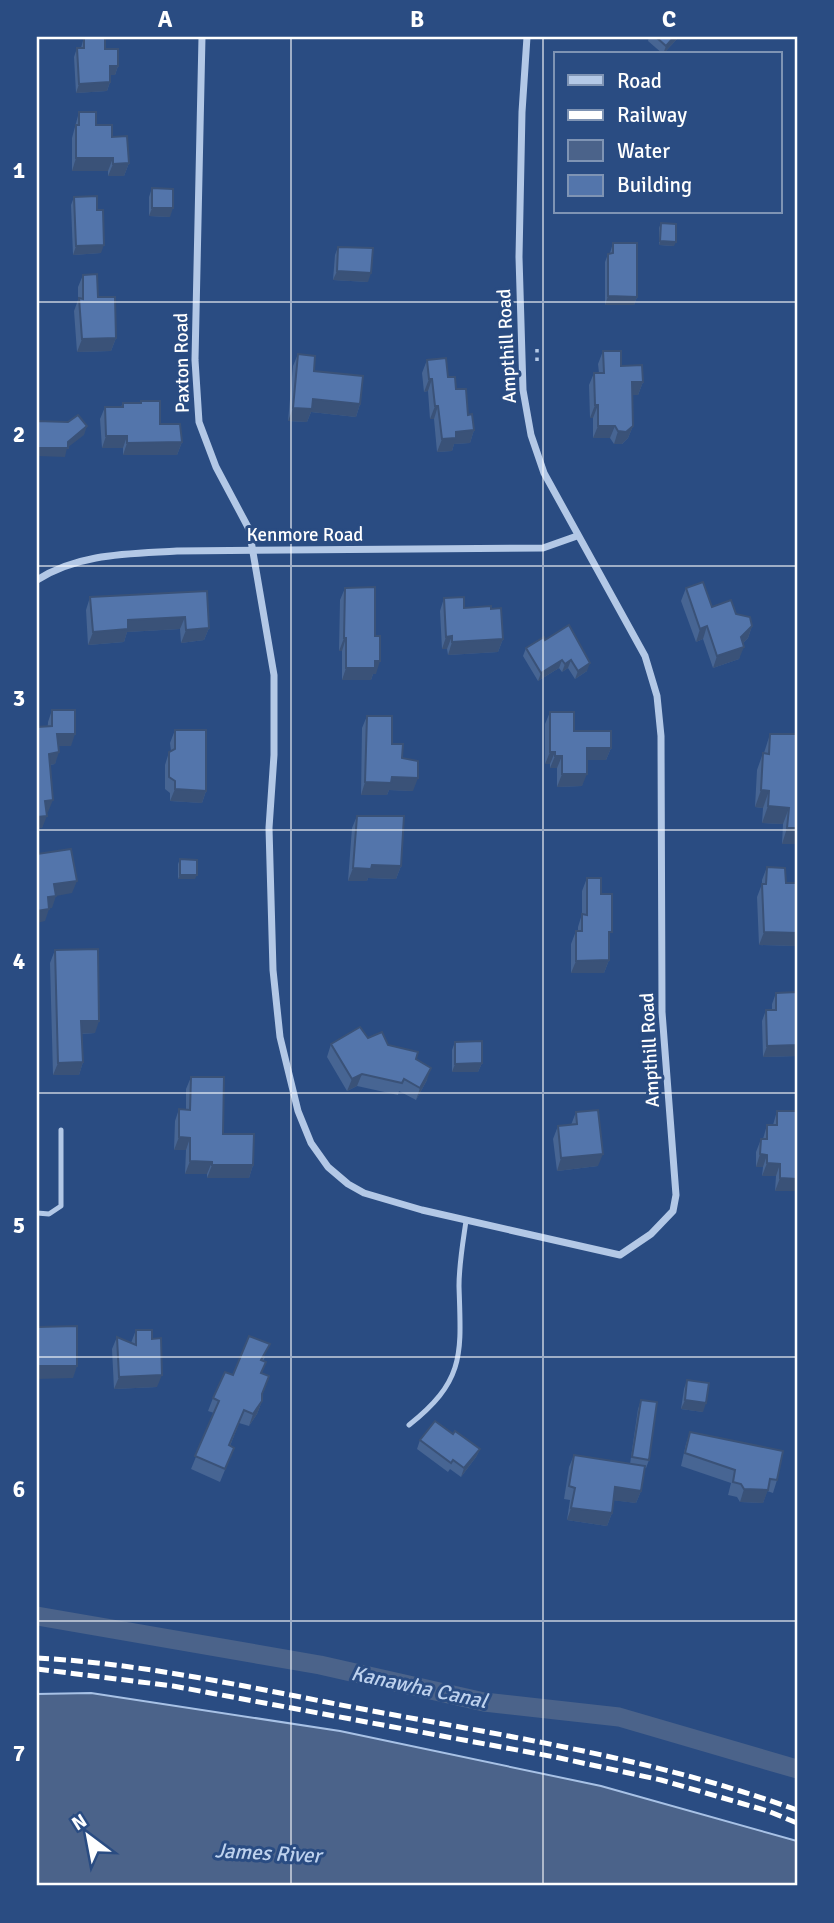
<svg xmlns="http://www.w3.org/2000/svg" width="834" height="1923" font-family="Signika,sans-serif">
<rect width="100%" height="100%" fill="#2a4c82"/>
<!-- water -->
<path fill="#4b638a" stroke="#a8c2e6" stroke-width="2" d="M 91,1693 L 340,1731 L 601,1786 L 797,1841 L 797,1886 L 37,1886 L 37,1694 Z"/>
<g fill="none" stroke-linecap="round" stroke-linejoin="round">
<!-- canal -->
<path stroke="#4b638a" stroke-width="19" d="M 37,1616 L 320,1665 L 484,1702 L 619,1717 L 797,1769"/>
<!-- path -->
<path stroke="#b3c8e6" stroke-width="3.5" stroke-dasharray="3.5 5" stroke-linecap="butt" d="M 537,349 L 537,361"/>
<!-- lane -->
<g stroke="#b3c8e6" stroke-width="5">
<path d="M 37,1213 L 49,1214 L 61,1206 L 61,1130"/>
<path d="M 409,1425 C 466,1380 461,1353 459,1286 C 459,1264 463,1242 466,1221"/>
</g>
<!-- street -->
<g stroke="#b3c8e6" stroke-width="7">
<path d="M 202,37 L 195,360 L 199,422 L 216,467 L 249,529 L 274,675 L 274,755 L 269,828 L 273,970 L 280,1037 L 298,1111 L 311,1143 L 328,1167 L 348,1184 L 364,1193 L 422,1210 L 620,1255 L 651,1234 L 673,1211 L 676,1195 L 662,1012 L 661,736 L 657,696 L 645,656 L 544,473 L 531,435 L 523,390 L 519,257 L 522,112 L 527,37"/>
<path d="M 37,580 C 79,553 129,554 177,551 L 543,548 L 577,536"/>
</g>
<!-- rail -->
<g stroke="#fff" stroke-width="5" stroke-dasharray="12 5" stroke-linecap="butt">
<path d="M 37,1658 C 152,1664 265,1691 378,1712 C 519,1738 662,1761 797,1810"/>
<path d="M 37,1669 L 173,1686 L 555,1757 L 661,1780 L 768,1811 L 797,1823"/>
</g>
</g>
<!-- wall -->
<g fill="#476593">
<path d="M 84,37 L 105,49 L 118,66 L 115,75 L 110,75 L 110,82 L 107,91 L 76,93 L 74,57 L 77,48 L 81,48 Z"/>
<path d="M 649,37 L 679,37 L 663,54 L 648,41 Z"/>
<path d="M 79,112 L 112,137 L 129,163 L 124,176 L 108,176 L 108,171 L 72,171 L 72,138 Z"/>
<path d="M 152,188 L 170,217 L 149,216 L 149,197 Z"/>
<path d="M 74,197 L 101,253 L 73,255 L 71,205 Z"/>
<path d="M 661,223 L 674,246 L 659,245 L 659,228 Z"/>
<path d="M 613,243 L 637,297 L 634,305 L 605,305 L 605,262 L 608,254 L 610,253 Z"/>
<path d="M 338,247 L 368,282 L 333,280 L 335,255 Z"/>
<path d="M 83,275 L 98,297 L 116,338 L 111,351 L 77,352 L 74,311 L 78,300 L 78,287 Z"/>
<path d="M 603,351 L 643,382 L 638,395 L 632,395 L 633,426 L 628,438 L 622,444 L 614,444 L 610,438 L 593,438 L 593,418 L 590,418 L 589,385 L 594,373 L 599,373 L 598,364 Z"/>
<path d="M 298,354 L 314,371 L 360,404 L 356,417 L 311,412 L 307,422 L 288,421 L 293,366 Z"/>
<path d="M 427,360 L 448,377 L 456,389 L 468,415 L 474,430 L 470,443 L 454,444 L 452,451 L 437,452 L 434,419 L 430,419 L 428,391 L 424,392 L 422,373 Z"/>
<path d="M 141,401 L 160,424 L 182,442 L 177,455 L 123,455 L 123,448 L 102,448 L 100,419 L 105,407 L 121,407 L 123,403 L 140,403 Z"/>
<path d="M 345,588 L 376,674 L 373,674 L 371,680 L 342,680 L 342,651 L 339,651 L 340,600 Z"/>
<path d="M 686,588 L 712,607 L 736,614 L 752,626 L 748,638 L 743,643 L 739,659 L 713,668 L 703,639 L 696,642 L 681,601 Z"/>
<path d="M 207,591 L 209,628 L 204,640 L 181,643 L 180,629 L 127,632 L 124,642 L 88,645 L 86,610 L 90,597 Z"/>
<path d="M 444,598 L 464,608 L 491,609 L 503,639 L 498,652 L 448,655 L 447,649 L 442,649 L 440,611 Z"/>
<path d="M 545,640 L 587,671 L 575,679 L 568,668 L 562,672 L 559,668 L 538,681 L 523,656 L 526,648 Z"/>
<path d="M 52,710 L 71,746 L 58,746 L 55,764 L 50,765 L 48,812 L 46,812 L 42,828 L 48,722 Z"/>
<path d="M 550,712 L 574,731 L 611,748 L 606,760 L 587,760 L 582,786 L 557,787 L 557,768 L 550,768 L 550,764 L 545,764 L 545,724 Z"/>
<path d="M 367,716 L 402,758 L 413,791 L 389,790 L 387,795 L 361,795 L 362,728 Z"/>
<path d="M 175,730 L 206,791 L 202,803 L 170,801 L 170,793 L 165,789 L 165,765 L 169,752 L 171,751 L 170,743 Z"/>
<path d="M 770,734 L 797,844 L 782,844 L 783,824 L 762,823 L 763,808 L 755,807 L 757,770 L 763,753 L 764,753 Z"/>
<path d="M 357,816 L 401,866 L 396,879 L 368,878 L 367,881 L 348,881 L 352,828 Z"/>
<path d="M 180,859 L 195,879 L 178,879 L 178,864 Z"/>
<path d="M 767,867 L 786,883 L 797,946 L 759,945 L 757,897 L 762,884 L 762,880 Z"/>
<path d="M 587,878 L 601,894 L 609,941 L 609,960 L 604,973 L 571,973 L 571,944 L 576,931 L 578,931 L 578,927 L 582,914 L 582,891 Z"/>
<path d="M 55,950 L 95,1033 L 82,1034 L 83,1062 L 79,1075 L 53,1075 L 50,963 Z"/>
<path d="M 797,992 L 797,1056 L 763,1057 L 762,1021 L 766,1010 L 772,1010 L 772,1004 L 776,993 Z"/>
<path d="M 368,1038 L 388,1045 L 416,1059 L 427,1080 L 416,1100 L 399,1091 L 398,1095 L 357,1086 L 347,1091 L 327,1057 L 331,1044 Z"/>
<path d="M 455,1042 L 482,1063 L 478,1072 L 452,1072 L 452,1050 Z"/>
<path d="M 191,1077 L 223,1134 L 253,1165 L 249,1178 L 207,1178 L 207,1174 L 185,1174 L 186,1150 L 174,1150 L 175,1121 L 179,1109 L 186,1110 L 186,1089 Z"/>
<path d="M 777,1111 L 797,1111 L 797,1191 L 775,1191 L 776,1176 L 762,1176 L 763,1167 L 756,1167 L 756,1152 L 761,1139 L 763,1139 L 767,1125 L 773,1125 Z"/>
<path d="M 576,1112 L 598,1166 L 557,1171 L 553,1139 L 558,1126 L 571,1125 Z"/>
<path d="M 136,1330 L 152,1339 L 157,1387 L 114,1389 L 112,1349 L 117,1337 L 131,1343 Z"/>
<path d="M 265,1357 L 263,1361 L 262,1373 L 262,1401 L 257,1414 L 249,1426 L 239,1423 L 230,1446 L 234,1448 L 220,1482 L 191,1469 L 214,1413 L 208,1411 L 213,1398 L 233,1375 Z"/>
<path d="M 687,1380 L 703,1412 L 681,1409 L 684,1389 Z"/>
<path d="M 641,1400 L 649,1460 L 646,1468 L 645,1468 L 641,1491 L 636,1503 L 613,1500 L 612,1513 L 607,1526 L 567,1520 L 570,1500 L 564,1499 L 569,1467 L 574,1455 L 630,1464 L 638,1409 Z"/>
<path d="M 690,1432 L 777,1480 L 773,1493 L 767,1491 L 763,1503 L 740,1502 L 737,1497 L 728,1495 L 731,1483 L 681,1466 L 686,1444 Z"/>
<path d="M 453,1434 L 480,1449 L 476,1457 L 461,1477 L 450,1469 L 448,1472 L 417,1449 L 420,1440 Z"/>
</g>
<!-- shaded-wall -->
<g fill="#3a5278">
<path d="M 674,37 L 679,37 L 663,54 L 666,46 Z"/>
<path d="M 110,66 L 118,66 L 115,75 L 107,75 Z"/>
<path d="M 110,82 L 107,91 L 76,93 L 79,84 Z"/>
<path d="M 76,158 L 113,158 L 108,171 L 72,171 Z"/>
<path d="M 129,163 L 124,176 L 108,176 L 113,164 Z"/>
<path d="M 152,208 L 173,208 L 170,217 L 149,216 Z"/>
<path d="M 660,241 L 676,242 L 674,246 L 659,245 Z"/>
<path d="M 104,245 L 101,253 L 73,255 L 76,246 Z"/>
<path d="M 337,271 L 371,273 L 368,282 L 333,280 Z"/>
<path d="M 608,296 L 637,297 L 634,305 L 605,305 Z"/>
<path d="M 116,338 L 111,351 L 77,352 L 82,339 Z"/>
<path d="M 429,379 L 432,379 L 428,391 L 424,392 Z"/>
<path d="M 632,382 L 643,382 L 638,395 L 627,395 Z"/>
<path d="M 313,399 L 360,404 L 356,417 L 311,412 L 307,422 L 288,421 L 293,408 Z"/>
<path d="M 595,405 L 598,405 L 593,418 L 590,418 Z"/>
<path d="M 435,406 L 438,406 L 434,419 L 430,419 Z"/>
<path d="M 87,426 L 84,435 L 67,448 L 65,457 L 37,456 L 37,448 L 68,442 Z"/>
<path d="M 598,426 L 615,426 L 610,438 L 593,438 Z"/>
<path d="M 633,426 L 628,438 L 622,444 L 614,444 L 618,431 Z"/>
<path d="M 474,430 L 470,443 L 454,444 L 452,451 L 437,452 L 442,439 L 456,432 Z"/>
<path d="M 106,436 L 127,436 L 123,448 L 102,448 Z"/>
<path d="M 182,442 L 177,455 L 123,455 L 127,443 Z"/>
<path d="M 185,617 L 180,629 L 127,632 L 124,642 L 88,645 L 93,632 L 128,620 Z"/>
<path d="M 707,626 L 703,639 L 696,642 L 700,629 Z"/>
<path d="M 752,626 L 748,638 L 737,649 L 744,647 L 739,659 L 713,668 L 717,656 L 741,637 Z"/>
<path d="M 209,628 L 204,640 L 181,643 L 186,630 Z"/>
<path d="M 452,636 L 447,649 L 442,649 L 446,637 Z"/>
<path d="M 344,638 L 346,638 L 342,651 L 339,651 Z"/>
<path d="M 503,639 L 498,652 L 448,655 L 452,642 Z"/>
<path d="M 562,660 L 559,668 L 538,681 L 541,673 Z"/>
<path d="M 571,660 L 568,668 L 562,672 L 565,664 Z"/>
<path d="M 375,661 L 380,661 L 376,674 L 373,674 L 371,680 L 342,680 L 346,668 Z"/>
<path d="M 590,663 L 587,671 L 575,679 L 578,671 Z"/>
<path d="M 57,734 L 75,734 L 71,746 L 52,746 Z"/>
<path d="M 587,748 L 611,748 L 606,760 L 582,760 Z"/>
<path d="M 59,752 L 55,764 L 44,766 L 49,754 Z"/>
<path d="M 550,752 L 555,752 L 550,764 L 545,764 Z"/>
<path d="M 555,756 L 562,756 L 557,768 L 550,768 Z"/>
<path d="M 562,774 L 587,774 L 582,786 L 557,787 Z"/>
<path d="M 392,777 L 418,778 L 413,791 L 389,790 L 387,795 L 361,795 L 365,782 Z"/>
<path d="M 175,789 L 206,791 L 202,803 L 170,801 Z"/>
<path d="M 761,790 L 769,791 L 763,808 L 755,807 Z"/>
<path d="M 53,800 L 48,812 L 41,813 L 45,801 Z"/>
<path d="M 768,806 L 789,808 L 783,824 L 762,823 Z"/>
<path d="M 47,816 L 42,828 L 37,828 L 37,817 Z"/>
<path d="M 787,828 L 797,828 L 797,844 L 782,844 Z"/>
<path d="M 372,865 L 401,866 L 396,879 L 368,878 L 367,881 L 348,881 L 353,868 Z"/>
<path d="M 180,875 L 197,875 L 195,879 L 178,879 Z"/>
<path d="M 77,881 L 72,893 L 56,896 L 52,908 L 44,909 L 54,884 Z"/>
<path d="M 49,909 L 45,921 L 37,923 L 37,911 Z"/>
<path d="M 764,932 L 797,933 L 797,946 L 759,945 Z"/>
<path d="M 609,960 L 604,973 L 571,973 L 576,961 Z"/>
<path d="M 81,1021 L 99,1021 L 95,1033 L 77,1034 Z"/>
<path d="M 797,1045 L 797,1056 L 763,1057 L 767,1046 Z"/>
<path d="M 83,1062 L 79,1075 L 53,1075 L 58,1063 Z"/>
<path d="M 482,1063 L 478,1072 L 452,1072 L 455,1064 Z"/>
<path d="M 431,1068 L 427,1080 L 416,1100 L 420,1088 Z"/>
<path d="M 362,1074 L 357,1086 L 347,1091 L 352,1079 Z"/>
<path d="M 179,1137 L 190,1138 L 186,1150 L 174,1150 Z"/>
<path d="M 603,1154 L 598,1166 L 557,1171 L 561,1158 Z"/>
<path d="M 760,1154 L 767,1155 L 763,1167 L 756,1167 Z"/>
<path d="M 190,1161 L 212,1162 L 207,1174 L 185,1174 Z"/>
<path d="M 767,1163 L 780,1164 L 776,1176 L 762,1176 Z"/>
<path d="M 212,1165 L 253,1165 L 249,1178 L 207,1178 Z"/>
<path d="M 780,1178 L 797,1179 L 797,1191 L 775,1191 Z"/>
<path d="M 37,1366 L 77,1366 L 73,1378 L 37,1379 Z"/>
<path d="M 162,1375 L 157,1387 L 114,1389 L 119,1377 Z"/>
<path d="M 685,1400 L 706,1403 L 703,1412 L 681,1409 Z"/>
<path d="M 262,1401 L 257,1414 L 249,1426 L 253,1414 Z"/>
<path d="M 480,1449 L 476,1457 L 461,1477 L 464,1468 Z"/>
<path d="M 615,1487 L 641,1491 L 636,1503 L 610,1500 Z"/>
<path d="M 744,1489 L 768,1490 L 763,1503 L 740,1502 Z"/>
<path d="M 571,1508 L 612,1513 L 607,1526 L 567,1520 Z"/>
</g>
<!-- building -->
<g fill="#5375ab" stroke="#3a5278" stroke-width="2">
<path d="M 84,37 L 105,37 L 105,49 L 118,49 L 118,66 L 110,66 L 110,82 L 79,84 L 77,48 L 84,48 Z"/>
<path d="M 656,37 L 674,37 L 666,46 Z"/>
<path d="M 79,112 L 96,112 L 96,125 L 112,125 L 112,137 L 127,136 L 129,163 L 113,164 L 113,158 L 76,158 L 76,125 L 79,125 Z"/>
<path d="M 152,188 L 173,189 L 173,208 L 152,208 Z"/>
<path d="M 97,196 L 97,210 L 103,210 L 104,245 L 76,246 L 74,197 Z"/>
<path d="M 661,223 L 676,224 L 676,242 L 660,241 Z"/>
<path d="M 613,243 L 637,243 L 637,297 L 608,296 L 608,254 L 613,253 Z"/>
<path d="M 338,247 L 373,248 L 371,273 L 337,271 Z"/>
<path d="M 97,274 L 98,297 L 115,297 L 116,338 L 82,339 L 79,298 L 83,299 L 83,275 Z"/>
<path d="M 603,351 L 621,351 L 621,366 L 642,365 L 643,382 L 632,382 L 633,426 L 626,432 L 618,431 L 615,426 L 598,426 L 598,405 L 595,405 L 594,373 L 604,373 Z"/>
<path d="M 298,354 L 315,356 L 314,371 L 363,376 L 360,404 L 313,399 L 312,409 L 293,408 Z"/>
<path d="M 446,358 L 448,377 L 455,377 L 456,389 L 466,389 L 468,415 L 472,414 L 474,430 L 456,432 L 456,438 L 442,439 L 438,406 L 435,406 L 432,379 L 429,379 L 427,360 Z"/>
<path d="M 141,401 L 160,401 L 160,424 L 180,424 L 182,442 L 127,443 L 127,436 L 106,436 L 105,407 L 123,407 L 123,403 L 141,403 Z"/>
<path d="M 78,415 L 87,426 L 68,442 L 68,448 L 37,448 L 37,421 L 68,422 Z"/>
<path d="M 703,582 L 712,607 L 731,600 L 736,614 L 750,617 L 752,626 L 741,637 L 744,647 L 717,656 L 707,626 L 700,629 L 686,588 Z"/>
<path d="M 375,587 L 375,636 L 380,636 L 380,661 L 375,661 L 375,668 L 346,668 L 346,638 L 344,638 L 345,588 Z"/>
<path d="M 207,591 L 209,628 L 186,630 L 185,617 L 128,620 L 128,629 L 93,632 L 90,597 Z"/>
<path d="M 464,597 L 464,608 L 491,606 L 491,609 L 501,608 L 503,639 L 452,642 L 452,636 L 446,637 L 444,598 Z"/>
<path d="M 569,625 L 590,663 L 578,671 L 571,660 L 565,664 L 562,660 L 541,673 L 526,648 L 544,637 L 545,640 Z"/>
<path d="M 52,710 L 75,710 L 75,734 L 57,734 L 59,752 L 49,754 L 53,800 L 45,801 L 47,816 L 37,817 L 37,727 L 52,726 Z"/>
<path d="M 550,712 L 574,712 L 574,731 L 611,731 L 611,748 L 587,748 L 587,774 L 562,774 L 562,756 L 555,756 L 555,752 L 550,752 Z"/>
<path d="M 367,716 L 392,716 L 392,744 L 403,744 L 402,758 L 418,761 L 418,778 L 392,777 L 391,783 L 365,782 Z"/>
<path d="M 175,730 L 206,730 L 206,791 L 175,789 L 175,781 L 169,777 L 169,752 L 175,749 Z"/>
<path d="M 770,734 L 797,734 L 797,828 L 787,828 L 789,808 L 768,806 L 769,791 L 761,790 L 763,753 L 769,754 Z"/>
<path d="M 357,816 L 404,816 L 401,866 L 372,865 L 371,869 L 353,868 Z"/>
<path d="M 71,849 L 77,881 L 54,884 L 56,896 L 48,897 L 49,909 L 37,911 L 37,854 Z"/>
<path d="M 180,859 L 197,860 L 197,875 L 180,875 Z"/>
<path d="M 767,867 L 785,868 L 786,883 L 797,883 L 797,933 L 764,932 L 762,884 L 766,884 Z"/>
<path d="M 587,878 L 601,878 L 601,894 L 612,894 L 612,932 L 609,932 L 609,960 L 576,961 L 576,931 L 582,931 L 582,914 L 587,915 Z"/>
<path d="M 98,949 L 99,1021 L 81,1021 L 83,1062 L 58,1063 L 55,950 Z"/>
<path d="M 797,992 L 797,1045 L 767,1046 L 766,1010 L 776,1010 L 776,993 Z"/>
<path d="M 360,1027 L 368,1038 L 382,1032 L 388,1045 L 418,1052 L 416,1059 L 431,1068 L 420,1088 L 404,1079 L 402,1083 L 362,1074 L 352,1079 L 331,1044 Z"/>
<path d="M 482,1041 L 482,1063 L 455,1064 L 455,1042 Z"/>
<path d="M 191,1077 L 224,1077 L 223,1134 L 254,1134 L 253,1165 L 212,1165 L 212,1162 L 190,1161 L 190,1138 L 179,1137 L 179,1109 L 190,1110 Z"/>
<path d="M 598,1110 L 603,1154 L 561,1158 L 558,1126 L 577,1124 L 576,1112 Z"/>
<path d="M 777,1111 L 797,1111 L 797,1179 L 780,1178 L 780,1164 L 767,1163 L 767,1155 L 760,1154 L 761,1139 L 767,1139 L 767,1125 L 777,1125 Z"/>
<path d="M 77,1326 L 77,1366 L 37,1366 L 37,1327 Z"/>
<path d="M 136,1330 L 152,1330 L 152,1339 L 161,1338 L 162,1375 L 119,1377 L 117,1337 L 136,1345 Z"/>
<path d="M 249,1336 L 270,1344 L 261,1360 L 266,1362 L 261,1373 L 269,1376 L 262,1394 L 262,1401 L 253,1414 L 244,1410 L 229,1445 L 234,1448 L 225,1469 L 195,1456 L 219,1401 L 213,1398 L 225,1372 L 233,1375 Z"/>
<path d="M 687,1380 L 709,1383 L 706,1403 L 685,1400 Z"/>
<path d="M 641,1400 L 657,1402 L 649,1460 L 632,1457 Z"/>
<path d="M 435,1421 L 453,1434 L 455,1431 L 480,1449 L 464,1468 L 453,1460 L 451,1463 L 420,1440 Z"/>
<path d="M 690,1432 L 783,1451 L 777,1480 L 770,1479 L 768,1490 L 744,1489 L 741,1484 L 733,1482 L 735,1470 L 685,1453 Z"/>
<path d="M 574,1455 L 645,1466 L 641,1491 L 615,1487 L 612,1513 L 571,1508 L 575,1488 L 569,1486 Z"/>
</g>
<!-- grid -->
<path fill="none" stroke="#fff" stroke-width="2" stroke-opacity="0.55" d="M 291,37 L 291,1886M 543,37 L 543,1886M 37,302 L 797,302M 37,566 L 797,566M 37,830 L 797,830M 37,1093 L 797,1093M 37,1357 L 797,1357M 37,1621 L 797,1621"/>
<g text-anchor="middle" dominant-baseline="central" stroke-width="6" stroke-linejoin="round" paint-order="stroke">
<!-- street labels -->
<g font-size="19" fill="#fff" stroke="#2a4c82">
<text transform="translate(507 346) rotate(-93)">Ampthill Road</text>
<text transform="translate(182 363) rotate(-91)">Paxton Road</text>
<text x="305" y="535">Kenmore Road</text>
<text transform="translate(650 1050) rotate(-93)">Ampthill Road</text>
</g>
<!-- water labels -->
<g font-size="21" font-style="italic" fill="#bed2ee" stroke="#2a4c82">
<text transform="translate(419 1687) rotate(12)">Kanawha Canal</text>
<text transform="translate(268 1853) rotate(3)">James River</text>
</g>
</g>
<!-- border -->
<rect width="834" height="1923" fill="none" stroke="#2a4c82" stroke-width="77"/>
<!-- legend -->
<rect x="554" y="52" width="228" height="161" fill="#2a4c82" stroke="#7f94b4" stroke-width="2"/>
<rect x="568" y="75" width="35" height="10" fill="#b3c8e6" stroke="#7f94b4" stroke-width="2"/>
<text x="617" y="88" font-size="21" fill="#ffffff">Road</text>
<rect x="568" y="110" width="35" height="10" fill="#ffffff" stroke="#7f94b4" stroke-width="2"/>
<text x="617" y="122" font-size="21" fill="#ffffff">Railway</text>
<rect x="568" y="140" width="35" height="21" fill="#4b638a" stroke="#7f94b4" stroke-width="2"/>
<text x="617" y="158" font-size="21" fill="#ffffff">Water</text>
<rect x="568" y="175" width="35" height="21" fill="#5375ab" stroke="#7f94b4" stroke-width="2"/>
<text x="617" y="192" font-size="21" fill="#ffffff">Building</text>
<!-- north arrow -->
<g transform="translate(88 1836) rotate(328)" stroke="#2a4c82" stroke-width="5" paint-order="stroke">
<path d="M0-5L12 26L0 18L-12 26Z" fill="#ffffff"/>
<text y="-10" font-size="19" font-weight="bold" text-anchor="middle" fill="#ffffff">N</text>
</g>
<rect x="38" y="38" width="758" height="1846" fill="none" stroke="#fff" stroke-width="2.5"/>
<g font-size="23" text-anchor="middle" font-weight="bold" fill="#fff">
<text x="165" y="27">A</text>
<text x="417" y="27">B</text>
<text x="669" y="27">C</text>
<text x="19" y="178">1</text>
<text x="19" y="442">2</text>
<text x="19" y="706">3</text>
<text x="19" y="969">4</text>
<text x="19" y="1233">5</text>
<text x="19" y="1497">6</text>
<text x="19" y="1761">7</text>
</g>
</svg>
